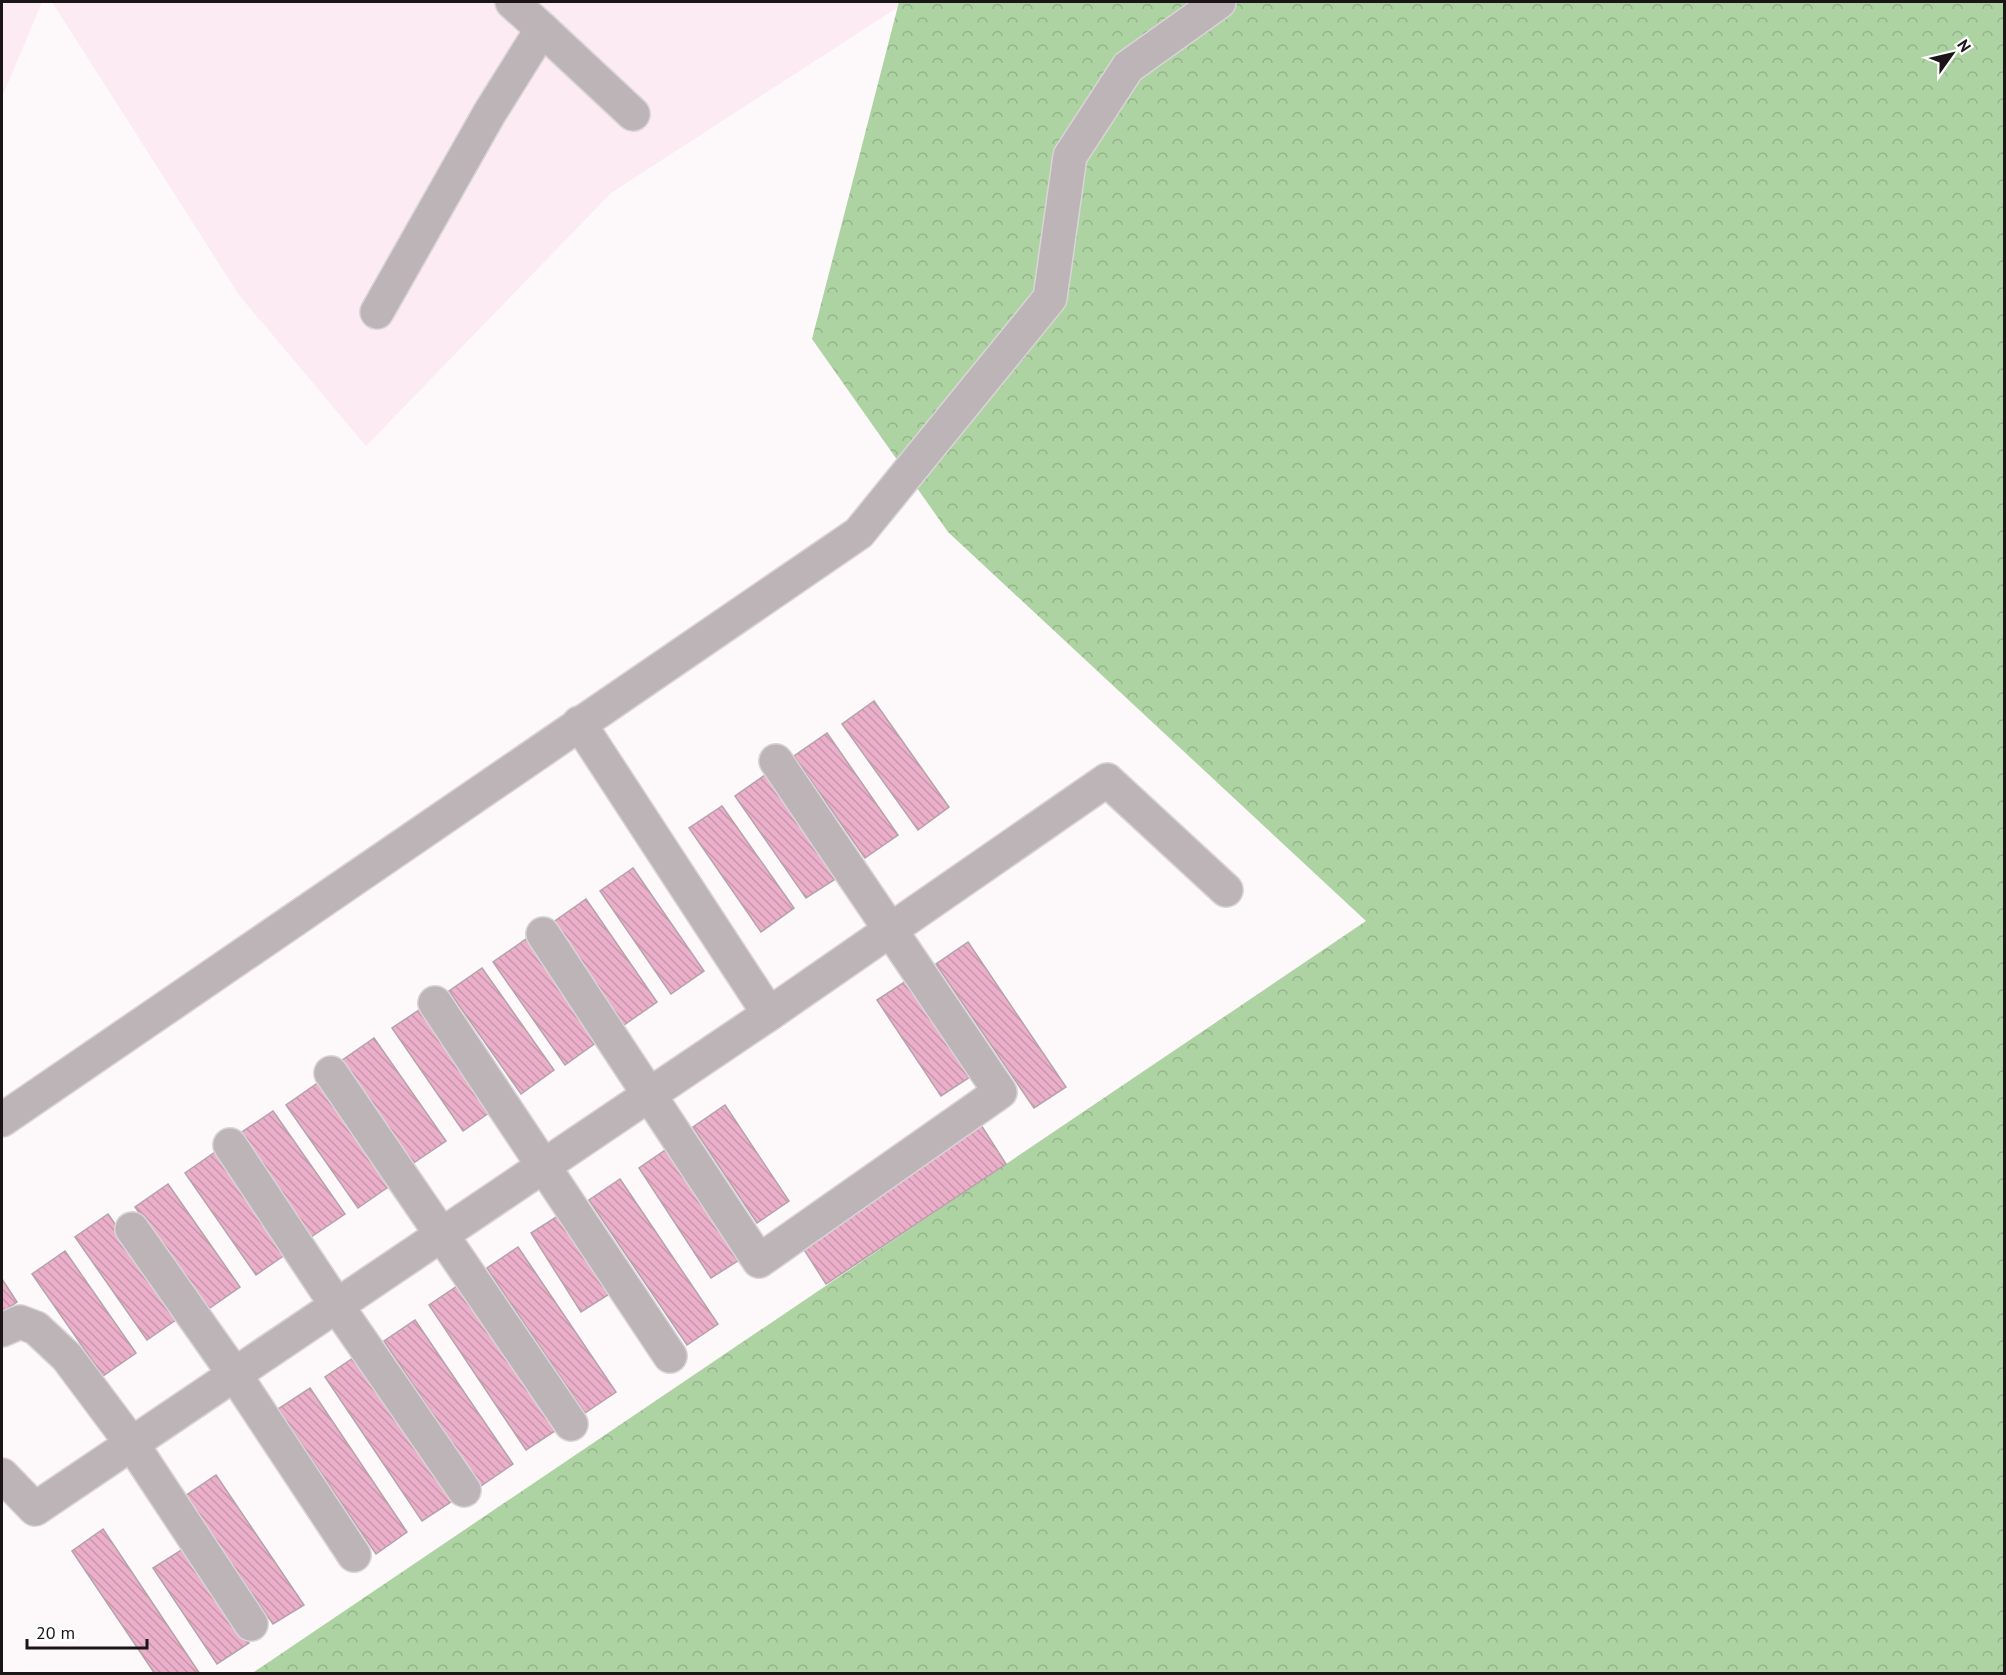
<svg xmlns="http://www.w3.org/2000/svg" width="2006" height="1675" font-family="'PT Sans',sans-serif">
<defs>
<pattern id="forest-crowns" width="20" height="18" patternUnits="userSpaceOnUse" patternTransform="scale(1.5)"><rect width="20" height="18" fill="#aed3a2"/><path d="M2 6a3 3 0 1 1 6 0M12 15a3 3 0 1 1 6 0" fill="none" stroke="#95b48b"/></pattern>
<pattern id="building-back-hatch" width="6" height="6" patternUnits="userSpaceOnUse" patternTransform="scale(1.5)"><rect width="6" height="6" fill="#ebafca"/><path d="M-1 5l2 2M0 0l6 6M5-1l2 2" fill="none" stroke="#c996ad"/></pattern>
</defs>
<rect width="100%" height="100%" fill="#fdf8fa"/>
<!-- built -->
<g fill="#fcebf2">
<path d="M 2,2 L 42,2 L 2,97 Z"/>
<path d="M 52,2 L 899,2 L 898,7 L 611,193 L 366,446 L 239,295 Z"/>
</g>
<!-- forest -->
<path fill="url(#forest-crowns)" d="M 899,2 L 2004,2 L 2004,1673 L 251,1674 L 1366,921 L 948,532 L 812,339 Z"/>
<!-- building -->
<g fill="url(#building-back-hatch)" stroke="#b5a3aa" stroke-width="1.5">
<path d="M 874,701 L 949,807 L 918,830 L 842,724 Z"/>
<path d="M 827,733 L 898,835 L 865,858 L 794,756 Z"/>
<path d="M 768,773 L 840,876 L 806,898 L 735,796 Z"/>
<path d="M 722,806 L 794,908 L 761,932 L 689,828 Z"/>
<path d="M 633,868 L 704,971 L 671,994 L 600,891 Z"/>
<path d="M 586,899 L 657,1002 L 624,1025 L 552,923 Z"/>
<path d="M 526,939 L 597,1042 L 565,1065 L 493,962 Z"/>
<path d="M 968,942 L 1066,1087 L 1034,1108 L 936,964 Z"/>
<path d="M 482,968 L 554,1070 L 521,1094 L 449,991 Z"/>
<path d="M 909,979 L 973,1075 L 941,1096 L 877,1000 Z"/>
<path d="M 425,1006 L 496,1108 L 463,1131 L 392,1028 Z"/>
<path d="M 374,1038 L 446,1141 L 412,1164 L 341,1061 Z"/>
<path d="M 319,1082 L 391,1185 L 358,1208 L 286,1105 Z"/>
<path d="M 725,1105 L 789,1201 L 757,1223 L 693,1127 Z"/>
<path d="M 273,1111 L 345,1214 L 311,1237 L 239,1134 Z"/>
<path d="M 981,1125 L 1006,1164 L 826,1284 L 801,1245 Z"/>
<path d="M 671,1146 L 744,1257 L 711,1278 L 639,1168 Z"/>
<path d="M 218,1150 L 289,1252 L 256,1275 L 185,1173 Z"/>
<path d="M 620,1179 L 718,1324 L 687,1345 L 589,1200 Z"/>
<path d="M 168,1184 L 240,1287 L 207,1310 L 135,1207 Z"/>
<path d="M 564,1212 L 614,1291 L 581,1312 L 531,1233 Z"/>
<path d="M 108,1214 L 180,1317 L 147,1340 L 75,1237 Z"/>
<path d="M 518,1247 L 616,1392 L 585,1413 L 487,1268 Z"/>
<path d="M 65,1251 L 136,1353 L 103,1376 L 32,1274 Z"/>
<path d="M 2,1279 L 17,1302 L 2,1312 Z"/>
<path d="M 460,1284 L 558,1429 L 526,1450 L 429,1305 Z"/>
<path d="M 415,1320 L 513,1464 L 481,1486 L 384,1341 Z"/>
<path d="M 356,1356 L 454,1500 L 422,1521 L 325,1377 Z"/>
<path d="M 310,1388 L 407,1532 L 376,1554 L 278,1409 Z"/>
<path d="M 216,1475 L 304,1605 L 273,1624 L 185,1496 Z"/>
<path d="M 103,1529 L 200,1674 L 155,1674 L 72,1551 Z"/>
<path d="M 186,1547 L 249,1643 L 217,1664 L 153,1568 Z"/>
</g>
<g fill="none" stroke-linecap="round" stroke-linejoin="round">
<!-- minor casing -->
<g stroke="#d9d4d6" stroke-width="36">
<g id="minor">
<path d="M 542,29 L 633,114"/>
<path d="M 377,312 L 489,114 L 542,29 L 512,2"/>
<path d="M 579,723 L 769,1014"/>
<path d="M 543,934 L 759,1261 L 1000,1092 L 776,761"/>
<path d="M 435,1003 L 670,1356"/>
<path d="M 331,1073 L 571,1424"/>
<path d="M 2,1120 L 859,533 L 1050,298 L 1070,156 L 1128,67 L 1219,2"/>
<path d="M 230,1145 L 337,1306 L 464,1490"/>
<path d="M 132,1229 L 235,1375 L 354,1555"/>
<path d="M 2,1330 L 20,1322 L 36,1328 L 67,1357 L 132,1444 L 251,1624"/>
<path d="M 2,1475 L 35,1509 L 769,1014 L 1107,780 L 1226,890"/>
</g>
</g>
<!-- minor -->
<use href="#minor" stroke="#bdb4b8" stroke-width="33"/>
</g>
<!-- border -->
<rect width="2006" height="1675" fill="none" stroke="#1b1518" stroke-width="6"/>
<!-- north arrow -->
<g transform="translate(1952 54) rotate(56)" stroke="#ffffff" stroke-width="4.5" paint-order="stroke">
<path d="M0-4.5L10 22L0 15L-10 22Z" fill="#1b1518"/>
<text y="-9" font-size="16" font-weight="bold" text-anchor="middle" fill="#1b1518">N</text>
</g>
<!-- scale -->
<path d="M27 1639v9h120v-9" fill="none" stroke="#1b1518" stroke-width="3"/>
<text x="36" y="1639" font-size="18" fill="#1b1518" stroke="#ffffff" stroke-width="4.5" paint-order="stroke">20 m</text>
</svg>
